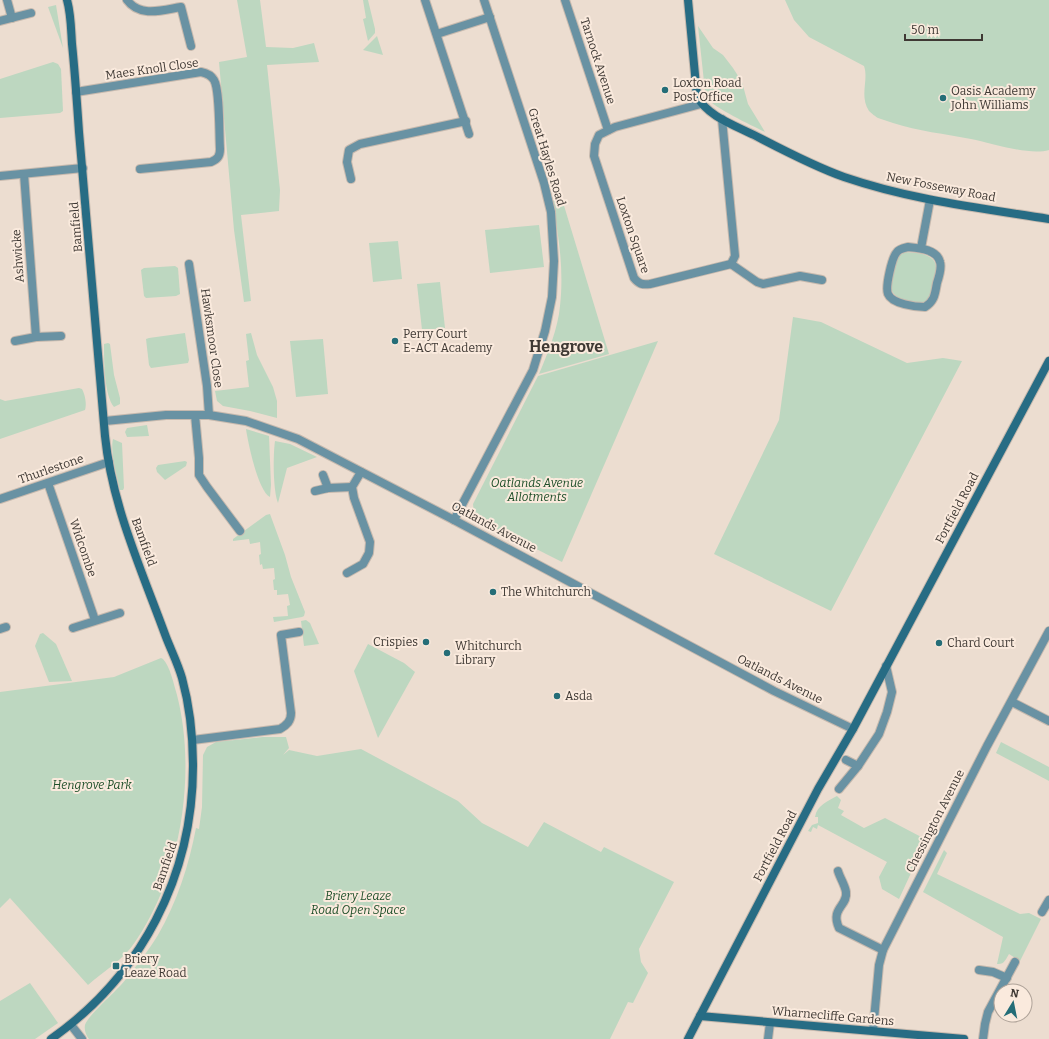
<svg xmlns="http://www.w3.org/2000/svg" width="1049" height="1039" font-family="Bitter,serif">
<rect width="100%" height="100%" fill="#ecddd0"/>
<!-- green -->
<g fill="#bdd7c0">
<path d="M 237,0 L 260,0 L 266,47 L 293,48 L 314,43 L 319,62 L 267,65 L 280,190 L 279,211 L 241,215 L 251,301 L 244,302 L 234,230 L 219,62 L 247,57 Z"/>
<path d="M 363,0 L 368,0 L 375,29 L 375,33 L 368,41 L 363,19 L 366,18 Z"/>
<path d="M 785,0 L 1049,0 L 1049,150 C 1029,156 992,143 971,139 C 945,134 918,131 893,123 C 888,121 883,120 878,118 C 876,117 871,113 869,111 C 859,96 869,80 864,66 L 809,37 L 794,20 Z"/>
<path d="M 56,5 L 63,48 L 48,7 Z"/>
<path d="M 698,26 L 713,48 L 723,55 L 733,68 L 742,82 L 748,104 L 765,132 C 753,126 714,108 707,98 C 707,97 705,92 705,91 Z"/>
<path d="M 377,36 L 383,55 L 363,50 Z"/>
<path d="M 53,62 L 58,64 L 61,69 L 63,111 L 60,113 L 0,118 L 0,79 Z"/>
<path d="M 562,199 L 609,354 L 539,374 C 548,353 558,328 560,306 C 564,271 559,235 552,201 Z"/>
<path d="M 539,225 L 544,267 L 490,273 L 485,230 Z"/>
<path d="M 398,241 L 402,279 L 373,282 L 369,243 Z"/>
<path d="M 905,252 C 916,253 937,253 936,269 C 936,274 934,279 933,284 C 932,290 932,297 927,301 C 918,307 892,300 891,287 C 891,279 895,268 896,260 L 898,256 Z"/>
<path d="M 175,266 L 178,268 L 180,294 L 176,296 L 146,298 L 144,296 L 141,270 L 144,268 Z"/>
<path d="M 440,282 L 445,328 L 422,330 L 417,284 Z"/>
<path d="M 793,317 L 821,322 L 907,363 L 943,358 L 962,361 L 831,611 L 714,554 L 779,420 Z"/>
<path d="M 185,333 L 189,360 L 188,363 L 151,368 L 149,365 L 146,339 L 149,338 Z"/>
<path d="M 251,333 L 257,355 L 273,387 L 277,401 L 277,418 L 250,411 L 223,406 L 217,401 L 215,391 L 249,387 L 246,361 L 249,360 L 246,334 Z"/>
<path d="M 323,339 L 328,394 L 296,397 L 290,341 Z"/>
<path d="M 658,341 L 562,562 L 479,520 L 474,514 L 473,504 L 538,376 Z"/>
<path d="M 108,343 L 110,344 L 114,375 L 120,398 L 120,404 L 114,407 C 104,395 104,360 104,344 Z"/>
<path d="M 79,388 L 82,389 C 85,394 87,405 85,410 L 0,439 L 0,399 L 5,401 Z"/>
<path d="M 147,425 L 149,436 L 127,437 L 125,432 L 127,428 Z"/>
<path d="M 246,429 L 269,436 L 271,485 L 270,497 C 258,491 248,443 246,429 Z"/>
<path d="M 113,439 L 122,443 L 124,488 L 123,490 L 120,490 C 117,476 110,452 113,439 Z"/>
<path d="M 275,441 L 290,444 L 317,457 L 287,468 L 278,503 C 273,490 273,455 275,441 Z"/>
<path d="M 185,461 L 187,462 L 186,466 L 165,480 L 157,472 L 156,468 L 158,465 Z"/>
<path d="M 270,514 L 285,555 L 291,577 L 305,612 L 304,616 L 302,617 L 274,622 L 273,617 L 288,616 L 287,606 L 290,605 L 288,594 L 277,595 L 277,590 L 274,590 L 273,580 L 275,579 L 274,568 L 263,569 L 262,564 L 260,565 L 259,555 L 261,554 L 260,542 L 250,544 L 249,539 L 233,541 L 233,539 L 266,515 Z"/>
<path d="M 306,620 L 310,623 L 319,644 L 304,646 L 301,621 Z"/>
<path d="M 43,633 L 56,644 L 72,681 L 49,682 L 35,646 L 40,634 Z"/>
<path d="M 368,644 L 404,663 L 415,672 L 378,738 L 354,671 Z"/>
<path d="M 161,658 L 163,659 C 170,666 174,685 177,695 C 197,773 181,876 135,942 C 124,959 104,971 88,985 L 10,898 L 0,908 L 0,692 L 114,677 Z"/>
<path d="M 263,737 L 286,737 L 289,748 L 283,755 L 289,750 L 317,756 L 361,749 L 458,801 L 482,823 L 528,847 L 544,822 L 601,852 L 604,847 L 674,882 L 639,949 L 641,962 L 648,973 L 633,1003 L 628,1002 L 610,1039 L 89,1039 C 86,1035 84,1030 85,1025 C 88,1015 118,990 126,979 C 137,965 149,950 158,935 C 177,902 189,865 196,828 L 199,829 L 202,807 L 203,755 L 207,747 L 216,742 Z"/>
<path d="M 1001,742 L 1049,767 L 1049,781 L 996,753 Z"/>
<path d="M 837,796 L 841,800 L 838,808 L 844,811 L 841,815 L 864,828 L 885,818 L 927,840 L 921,841 L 923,847 L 899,899 L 882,889 L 879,877 L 887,862 L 818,825 L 817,829 L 813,827 L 811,832 L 808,831 L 812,825 L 818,823 L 818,817 L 815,817 C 817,805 828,801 837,796 Z"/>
<path d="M 944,850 L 947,853 L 937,874 L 1020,914 L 1029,913 L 1041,919 L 1020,961 L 1009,954 C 1006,959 1004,965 997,964 L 1003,937 L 923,892 Z"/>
<path d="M 30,983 L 58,1023 L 35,1039 L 0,1039 L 0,1001 Z"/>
</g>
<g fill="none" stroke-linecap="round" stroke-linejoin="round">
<!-- street casing -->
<g stroke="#c6b9ae" stroke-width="10">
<g id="street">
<path d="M 7,0 L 12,18"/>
<path d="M 127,0 C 140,18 163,10 181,7 L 191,46"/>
<path d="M 425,0 L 469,134"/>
<path d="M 565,0 L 608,130"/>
<path d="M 0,21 L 31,13"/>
<path d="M 437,34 L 490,17"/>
<path d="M 76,92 L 201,72 C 206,73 211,75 214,80 C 220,90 219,135 220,149 C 220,156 218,159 211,162 L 140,169"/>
<path d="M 701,104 L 615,127 L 599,135 L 595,144 L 594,156 L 634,278 C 639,284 642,285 650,284 L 731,264 L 735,256 L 722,119"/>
<path d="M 24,174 L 36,337"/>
<path d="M 0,176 L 83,168"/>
<path d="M 351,179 L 347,162 L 349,150 L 360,144 L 466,121"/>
<path d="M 908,247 C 918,248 937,249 940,262 C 942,268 939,277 937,283 C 935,293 935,301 925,307 C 916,307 892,304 888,294 C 885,287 892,257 897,252 C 899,249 904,248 908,247 Z"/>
<path d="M 921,248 L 930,200"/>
<path d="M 189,264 L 207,386 L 209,415"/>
<path d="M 731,264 L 757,282 L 763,284 L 800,276 L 822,280"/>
<path d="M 15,341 L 36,337 L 61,336"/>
<path d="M 195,415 L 199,458 L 199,475 L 207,487 L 240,531"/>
<path d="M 105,421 L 166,415 L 209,415 L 246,421 L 298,439 L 454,520 L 774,691 L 853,729"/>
<path d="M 323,475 L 328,488"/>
<path d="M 48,483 L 95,620"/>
<path d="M 315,491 L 328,488 L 352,487"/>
<path d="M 0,499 L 109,462"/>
<path d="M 454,520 L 533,370 L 545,331 L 552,297 L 554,261 L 551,212 L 544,183 L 484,0"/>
<path d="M 347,573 L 363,564 L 369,553 L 370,542 L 354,498 L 352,487 L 361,472"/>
<path d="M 73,628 L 120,613"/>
<path d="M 0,629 L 6,627"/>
<path d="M 1012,702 L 1049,721"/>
<path d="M 193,740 L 280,729 C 287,725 291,721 291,713 L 281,635 L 299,632"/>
<path d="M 846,760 L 858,766"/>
<path d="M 839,789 L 858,766 L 879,734 L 887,712 L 892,692 L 886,666"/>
<path d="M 838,871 C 840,878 845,885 846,892 C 848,906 830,908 839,928 L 883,950"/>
<path d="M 1042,912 L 1049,900"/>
<path d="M 979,970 L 993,972 L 1007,978"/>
<path d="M 71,1025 L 82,1039"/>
<path d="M 873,1031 L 879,965 L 883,950 L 987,746 L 1049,631"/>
<path d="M 768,1039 L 770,1023"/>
<path d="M 983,1039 L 985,1024 L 988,1012 L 1015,962"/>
</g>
</g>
<!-- secondary casing -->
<g stroke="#c6b9ae" stroke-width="10">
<g id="secondary">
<path d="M 688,0 L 697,96 C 707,116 734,125 754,135 C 783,150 813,166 844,177 C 911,200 980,208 1049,219"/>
<path d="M 700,1016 L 964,1039"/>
<path d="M 51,1039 C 141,976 193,876 193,766 C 193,736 190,707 182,678 C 178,664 171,650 166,637 C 142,571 112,506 105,436 C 96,335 88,233 79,132 C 77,103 75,73 72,44 C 71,29 71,14 67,0"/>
<path d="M 688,1039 L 818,789 L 853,729 L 1049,361"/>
</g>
</g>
<!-- street -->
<use href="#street" stroke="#6992a3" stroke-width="8"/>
<!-- secondary -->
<use href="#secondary" stroke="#276c84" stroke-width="8"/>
</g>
<!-- markers -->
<g fill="#246d77" stroke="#faeadd" stroke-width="1.5">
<circle cx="665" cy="90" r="4"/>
<circle cx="943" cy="98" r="4"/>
<circle cx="395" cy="341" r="4"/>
<circle cx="493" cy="592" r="4"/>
<circle cx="426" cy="642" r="4"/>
<circle cx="939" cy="643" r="4"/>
<circle cx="447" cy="653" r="4"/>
<circle cx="557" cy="696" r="4"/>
<rect x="112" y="962" width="8" height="8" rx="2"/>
</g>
<g text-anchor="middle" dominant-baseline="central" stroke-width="4" stroke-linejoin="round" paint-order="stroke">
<!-- street labels -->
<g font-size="12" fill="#3f3934" stroke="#faeadd">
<text transform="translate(598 61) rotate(72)">Tarnock Avenue</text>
<text transform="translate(152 69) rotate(-8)">Maes Knoll Close</text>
<text transform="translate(547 157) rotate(73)">Great Hayles Road</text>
<text transform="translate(941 187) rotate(11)">New Fosseway Road</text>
<text transform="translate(76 227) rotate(-95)">Bamfield</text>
<text transform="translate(633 235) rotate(71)">Loxton Square</text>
<text transform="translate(18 256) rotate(-94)">Ashwicke</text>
<text transform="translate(212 338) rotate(82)">Hawksmoor Close</text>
<text transform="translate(51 469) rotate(-19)">Thurlestone</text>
<text transform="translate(957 508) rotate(-62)">Fortfield Road</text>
<text transform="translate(494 527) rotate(28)">Oatlands Avenue</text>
<text transform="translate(144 542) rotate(70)">Bamfield</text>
<text transform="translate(83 548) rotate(71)">Widcombe</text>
<text transform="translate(780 679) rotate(27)">Oatlands Avenue</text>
<text transform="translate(935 821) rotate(-63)">Chessington Avenue</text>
<text transform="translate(775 846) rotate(-62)">Fortfield Road</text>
<text transform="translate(165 866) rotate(-71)">Bamfield</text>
<text transform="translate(833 1016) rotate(5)">Wharnecliffe Gardens</text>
</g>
<!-- poi labels -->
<g font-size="12" fill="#3f3934" stroke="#faeadd" text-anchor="start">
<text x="673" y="83">Loxton Road<tspan x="673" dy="14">Post Office</tspan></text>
<text x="951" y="91">Oasis Academy<tspan x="951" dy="14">John Williams</tspan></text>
<text x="403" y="334">Perry Court<tspan x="403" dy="14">E-ACT Academy</tspan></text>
<text x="501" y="592">The Whitchurch</text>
<text x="418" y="642" text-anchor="end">Crispies</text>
<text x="947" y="643">Chard Court</text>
<text x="455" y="646">Whitchurch<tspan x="455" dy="14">Library</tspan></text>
<text x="565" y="696">Asda</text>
<text x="124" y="959">Briery<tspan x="124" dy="14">Leaze Road</tspan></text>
</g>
<!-- park labels -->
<g font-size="12" font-style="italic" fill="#1e4f29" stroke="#faeadd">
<text x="537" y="483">Oatlands Avenue<tspan x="537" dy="14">Allotments</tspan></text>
<text x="92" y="785">Hengrove Park</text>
<text x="358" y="896">Briery Leaze<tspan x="358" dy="14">Road Open Space</tspan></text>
</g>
<!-- district labels -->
<g font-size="16" font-weight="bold" fill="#3f3934" stroke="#faeadd">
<text x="566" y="346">Hengrove</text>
</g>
</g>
<!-- north arrow -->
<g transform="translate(1013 1003) rotate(10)"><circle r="19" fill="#faeadd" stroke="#afa399"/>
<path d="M0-3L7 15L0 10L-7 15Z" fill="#246d77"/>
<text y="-6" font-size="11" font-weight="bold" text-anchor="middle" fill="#3f3934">N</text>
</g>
<!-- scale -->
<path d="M905 34v6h77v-6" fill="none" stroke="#3f3934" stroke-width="2"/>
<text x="911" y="34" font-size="12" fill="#3f3934" stroke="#faeadd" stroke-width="3" paint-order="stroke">50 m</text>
</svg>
